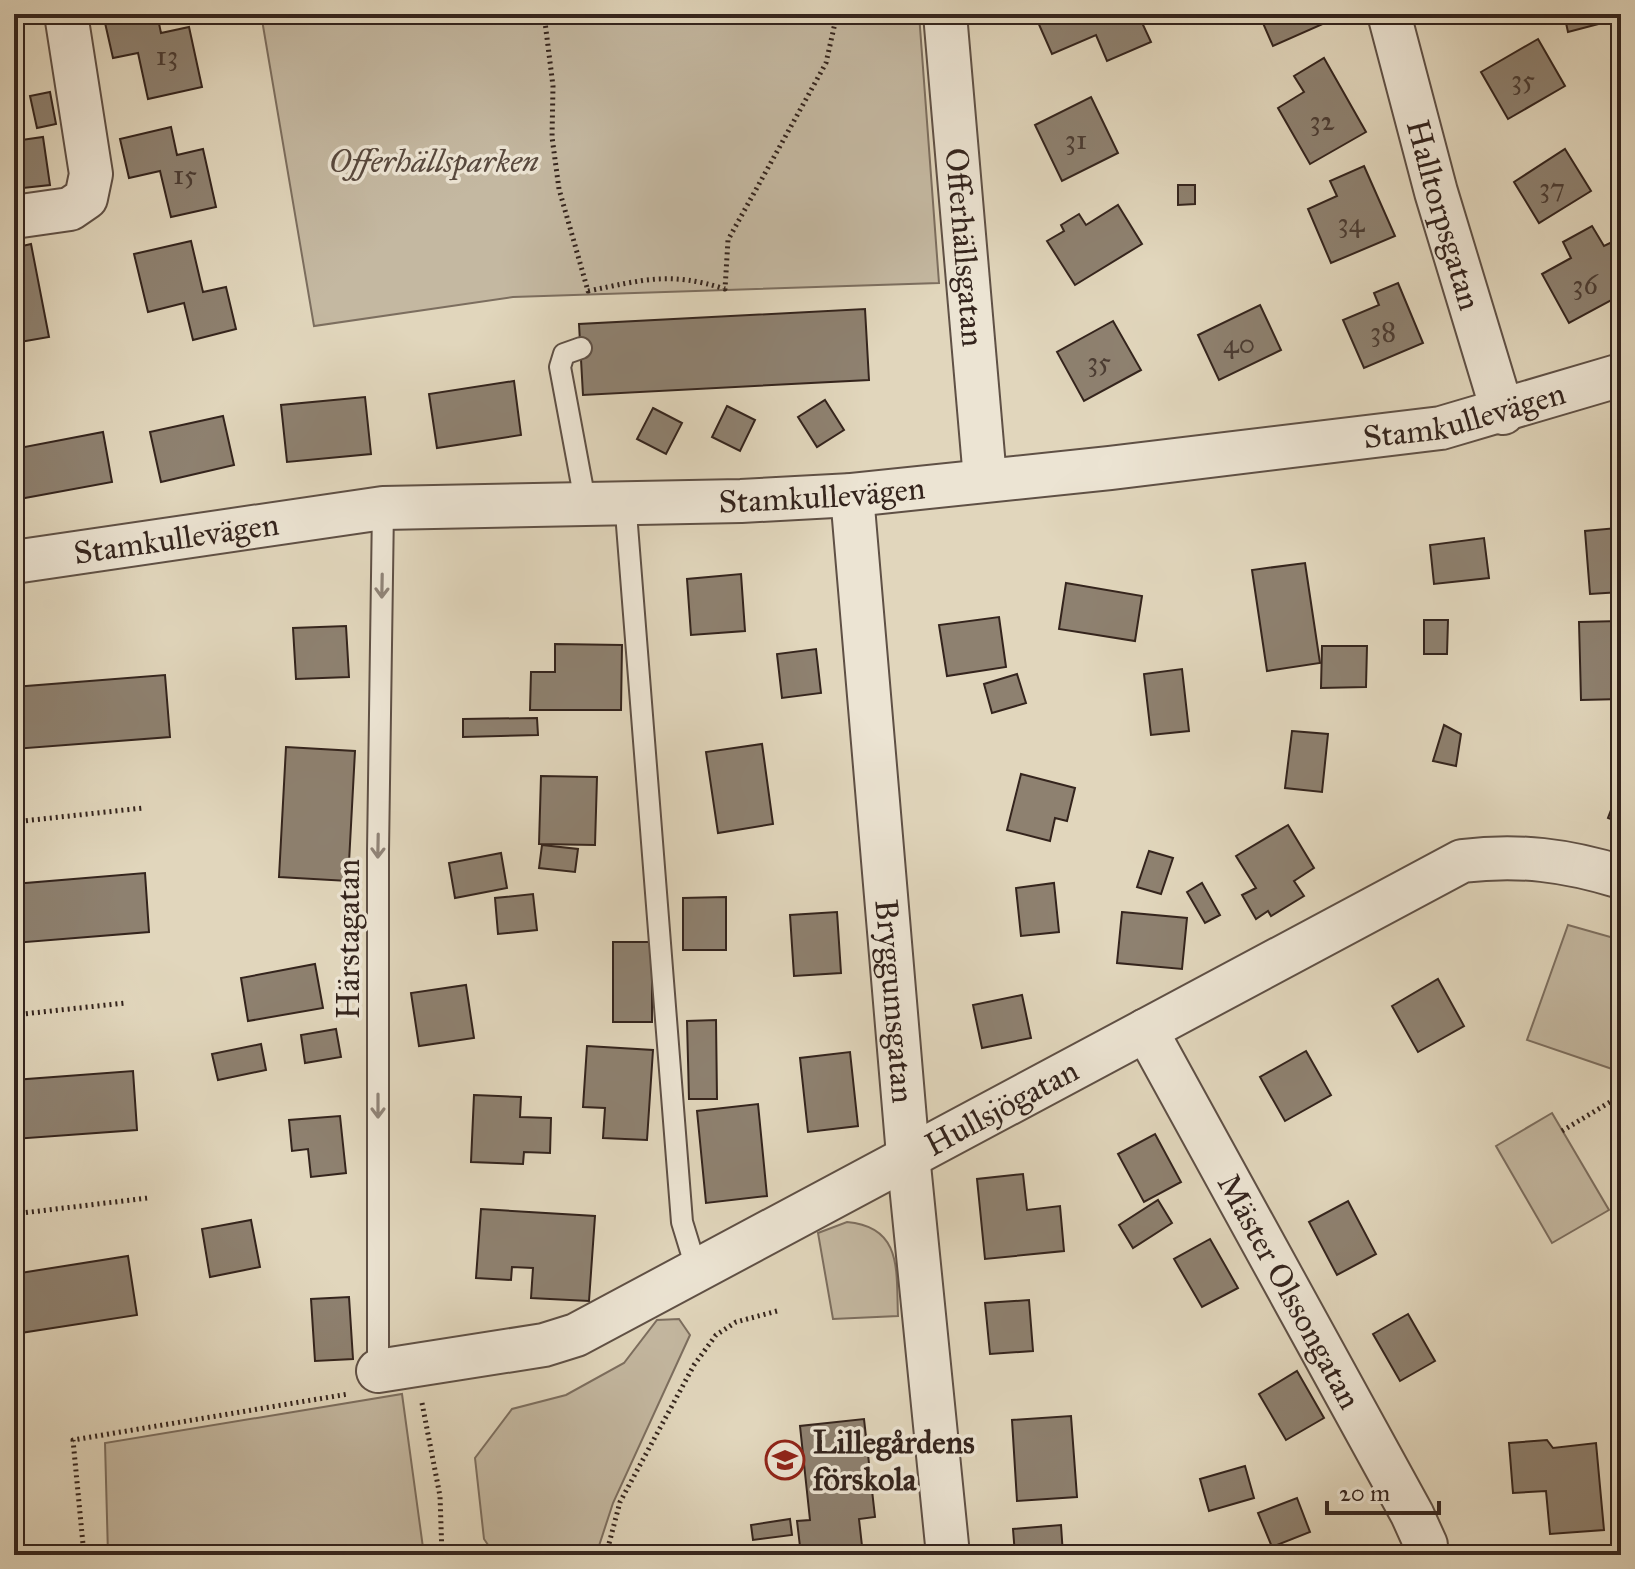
<svg xmlns="http://www.w3.org/2000/svg" width="1635" height="1569" font-family="'IM FELL Great Primer',serif">
<rect width="100%" height="100%" fill="#e1d6bc"/>
<filter id="stains"><feTurbulence type="fractalNoise" baseFrequency=".0025" numOctaves="4"/><feColorMatrix values="0 0 0 0 .2 0 0 0 0 .09 0 0 0 0 .02 0 0 0 .5 -.17"/></filter>
<radialGradient id="worn" r=".72"><stop offset=".6" stop-color="#630" stop-opacity="0"/><stop offset="1" stop-color="#630" stop-opacity=".3"/></radialGradient>
<!-- green -->
<g fill="#c4b8a1" stroke="#7c6e5f" stroke-width="2">
<path d="M 261,14 L 919,14 L 939,283 L 513,297 L 314,326 Z"/>
<path d="M 1568,925 L 1621,940 L 1621,1072 L 1527,1040 Z"/>
<path d="M 1552,1113 L 1609,1210 L 1552,1243 L 1496,1146 Z"/>
<path d="M 847,1222 C 903,1227 896,1271 898,1316 L 833,1319 L 818,1233 Z"/>
<path d="M 679,1319 L 690,1335 L 613,1503 L 596,1555 L 495,1555 L 484,1539 L 475,1458 L 512,1409 L 566,1395 L 624,1363 L 657,1320 Z"/>
<path d="M 402,1394 L 424,1555 L 108,1555 L 105,1443 Z"/>
</g>
<!-- building -->
<g fill="#8e8170" stroke="#34241d" stroke-width="2">
<path d="M 103,14 L 157,14 L 161,33 L 189,27 L 202,87 L 148,99 L 138,53 L 113,58 Z"/>
<path d="M 1051,14 L 1138,14 L 1151,42 L 1107,61 L 1096,35 L 1052,54 L 1037,20 Z"/>
<path d="M 1259,14 L 1332,14 L 1334,19 L 1273,46 Z"/>
<path d="M 1564,14 L 1609,14 L 1610,21 L 1568,32 Z"/>
<path d="M 1538,39 L 1565,86 L 1508,119 L 1481,72 Z"/>
<path d="M 1324,58 L 1366,132 L 1310,164 L 1278,108 L 1304,92 L 1294,76 Z"/>
<path d="M 50,92 L 56,124 L 37,128 L 30,96 Z"/>
<path d="M 1091,97 L 1118,153 L 1062,181 L 1035,125 Z"/>
<path d="M 171,127 L 177,155 L 203,149 L 216,207 L 171,217 L 160,171 L 129,178 L 120,139 Z"/>
<path d="M 43,137 L 50,185 L 14,189 L 14,141 Z"/>
<path d="M 1565,149 L 1591,191 L 1539,223 L 1514,182 Z"/>
<path d="M 1364,166 L 1395,236 L 1331,263 L 1308,209 L 1337,196 L 1330,181 Z"/>
<path d="M 1178,185 L 1195,185 L 1195,204 L 1178,205 Z"/>
<path d="M 1118,205 L 1142,244 L 1075,285 L 1047,241 L 1064,231 L 1061,225 L 1079,214 L 1086,225 Z"/>
<path d="M 1592,226 L 1604,246 L 1612,242 L 1621,258 L 1621,295 L 1569,323 L 1542,274 L 1571,258 L 1563,242 Z"/>
<path d="M 191,241 L 203,292 L 226,287 L 236,329 L 193,340 L 184,303 L 148,312 L 134,254 Z"/>
<path d="M 31,244 L 49,337 L 14,343 L 14,248 Z"/>
<path d="M 1398,283 L 1423,343 L 1364,368 L 1343,320 L 1379,305 L 1374,293 Z"/>
<path d="M 1260,305 L 1281,350 L 1219,380 L 1198,335 Z"/>
<path d="M 865,309 L 869,380 L 583,395 L 579,324 Z"/>
<path d="M 1113,321 L 1141,370 L 1084,401 L 1057,352 Z"/>
<path d="M 514,381 L 521,435 L 437,448 L 429,394 Z"/>
<path d="M 365,397 L 371,454 L 287,462 L 281,405 Z"/>
<path d="M 825,400 L 844,430 L 817,447 L 798,417 Z"/>
<path d="M 727,406 L 755,420 L 740,451 L 712,437 Z"/>
<path d="M 653,408 L 682,423 L 666,454 L 637,439 Z"/>
<path d="M 223,416 L 234,465 L 161,482 L 150,432 Z"/>
<path d="M 103,432 L 112,482 L 14,500 L 14,449 Z"/>
<path d="M 1617,528 L 1621,592 L 1590,594 L 1585,531 Z"/>
<path d="M 1484,538 L 1489,578 L 1434,584 L 1430,545 Z"/>
<path d="M 1305,563 L 1320,663 L 1267,671 L 1252,570 Z"/>
<path d="M 741,574 L 745,631 L 691,635 L 687,579 Z"/>
<path d="M 1066,583 L 1142,596 L 1135,641 L 1059,629 Z"/>
<path d="M 999,617 L 1006,667 L 947,676 L 939,625 Z"/>
<path d="M 1424,620 L 1448,620 L 1447,654 L 1424,654 Z"/>
<path d="M 1620,621 L 1621,699 L 1581,700 L 1579,622 Z"/>
<path d="M 346,626 L 349,677 L 296,679 L 293,628 Z"/>
<path d="M 555,644 L 622,645 L 621,710 L 530,710 L 531,672 L 555,672 Z"/>
<path d="M 1322,646 L 1367,646 L 1366,687 L 1321,688 Z"/>
<path d="M 816,649 L 821,693 L 782,698 L 777,654 Z"/>
<path d="M 1182,669 L 1189,731 L 1151,735 L 1144,674 Z"/>
<path d="M 1017,674 L 1026,703 L 992,713 L 984,684 Z"/>
<path d="M 165,675 L 170,737 L 14,749 L 14,687 Z"/>
<path d="M 537,718 L 538,735 L 463,737 L 463,719 Z"/>
<path d="M 1444,725 L 1461,734 L 1456,766 L 1433,761 Z"/>
<path d="M 1292,731 L 1328,734 L 1322,792 L 1285,788 Z"/>
<path d="M 762,744 L 773,824 L 718,833 L 706,752 Z"/>
<path d="M 286,747 L 355,751 L 348,881 L 279,877 Z"/>
<path d="M 1021,774 L 1075,788 L 1067,821 L 1055,818 L 1050,841 L 1007,830 Z"/>
<path d="M 541,776 L 597,777 L 595,845 L 539,844 Z"/>
<path d="M 1621,784 L 1621,823 L 1608,818 Z"/>
<path d="M 1288,825 L 1314,868 L 1294,881 L 1304,896 L 1271,916 L 1268,911 L 1256,919 L 1242,895 L 1256,888 L 1236,856 Z"/>
<path d="M 542,845 L 578,849 L 575,872 L 539,868 Z"/>
<path d="M 1149,851 L 1173,858 L 1161,894 L 1137,887 Z"/>
<path d="M 501,853 L 507,888 L 455,898 L 449,863 Z"/>
<path d="M 145,873 L 149,932 L 14,943 L 14,884 Z"/>
<path d="M 1054,883 L 1059,932 L 1021,936 L 1016,888 Z"/>
<path d="M 1202,883 L 1220,915 L 1205,923 L 1187,892 Z"/>
<path d="M 533,894 L 537,930 L 498,934 L 495,898 Z"/>
<path d="M 726,897 L 726,950 L 683,950 L 683,898 Z"/>
<path d="M 837,912 L 841,973 L 794,976 L 790,915 Z"/>
<path d="M 1122,912 L 1187,918 L 1182,969 L 1117,963 Z"/>
<rect x="613" y="942" width="39" height="80"/>
<path d="M 315,964 L 323,1008 L 248,1021 L 241,978 Z"/>
<path d="M 1438,979 L 1464,1026 L 1418,1052 L 1392,1006 Z"/>
<path d="M 466,985 L 474,1038 L 419,1046 L 411,993 Z"/>
<path d="M 1022,995 L 1031,1038 L 982,1048 L 973,1005 Z"/>
<path d="M 716,1020 L 717,1099 L 689,1099 L 687,1021 Z"/>
<path d="M 336,1029 L 341,1057 L 305,1063 L 301,1035 Z"/>
<path d="M 261,1044 L 266,1070 L 218,1080 L 212,1054 Z"/>
<path d="M 587,1046 L 653,1050 L 647,1140 L 603,1138 L 605,1108 L 583,1107 Z"/>
<path d="M 1306,1051 L 1331,1095 L 1285,1121 L 1260,1077 Z"/>
<path d="M 850,1052 L 858,1126 L 808,1132 L 800,1058 Z"/>
<path d="M 133,1071 L 137,1130 L 14,1139 L 14,1080 Z"/>
<path d="M 474,1095 L 521,1097 L 520,1117 L 551,1118 L 550,1153 L 524,1152 L 523,1164 L 471,1162 Z"/>
<path d="M 758,1104 L 767,1196 L 706,1203 L 697,1111 Z"/>
<path d="M 340,1116 L 346,1173 L 311,1177 L 308,1149 L 292,1151 L 289,1120 Z"/>
<path d="M 1155,1134 L 1181,1182 L 1144,1202 L 1118,1154 Z"/>
<path d="M 1023,1174 L 1027,1210 L 1060,1206 L 1064,1251 L 985,1259 L 977,1179 Z"/>
<path d="M 1158,1200 L 1172,1223 L 1133,1248 L 1119,1225 Z"/>
<path d="M 1348,1201 L 1376,1254 L 1337,1275 L 1309,1222 Z"/>
<path d="M 481,1209 L 595,1216 L 589,1301 L 531,1298 L 533,1268 L 512,1267 L 511,1280 L 476,1278 Z"/>
<path d="M 251,1220 L 260,1267 L 210,1277 L 202,1229 Z"/>
<path d="M 1210,1239 L 1238,1288 L 1202,1307 L 1174,1259 Z"/>
<path d="M 128,1256 L 137,1315 L 14,1334 L 14,1274 Z"/>
<path d="M 349,1297 L 353,1359 L 315,1361 L 311,1299 Z"/>
<path d="M 1029,1300 L 1033,1351 L 990,1354 L 985,1303 Z"/>
<path d="M 1408,1314 L 1435,1361 L 1400,1381 L 1373,1334 Z"/>
<path d="M 1297,1371 L 1324,1418 L 1286,1440 L 1259,1394 Z"/>
<path d="M 1071,1416 L 1077,1497 L 1017,1501 L 1012,1420 Z"/>
<path d="M 864,1419 L 875,1517 L 859,1519 L 863,1555 L 801,1555 L 797,1521 L 810,1520 L 800,1426 Z"/>
<path d="M 1547,1440 L 1553,1448 L 1596,1443 L 1604,1530 L 1550,1534 L 1546,1491 L 1513,1493 L 1509,1443 Z"/>
<path d="M 1245,1466 L 1254,1498 L 1209,1511 L 1200,1479 Z"/>
<path d="M 1297,1498 L 1310,1532 L 1272,1547 L 1258,1513 Z"/>
<path d="M 790,1519 L 792,1535 L 753,1540 L 751,1525 Z"/>
<path d="M 1061,1525 L 1063,1555 L 1015,1555 L 1013,1529 Z"/>
<path d="M 1345,1546 L 1383,1552 L 1383,1555 L 1343,1555 Z"/>
</g>
<g fill="none" stroke-linecap="round" stroke-linejoin="round">
<!-- service casing -->
<g stroke="#5f5045" stroke-width="24">
<g id="service">
<path d="M 581,348 L 564,354 L 560,367 L 585,501"/>
<path d="M 625,500 L 682,1222 L 697,1271"/>
<path d="M 378,1371 L 378,851 L 383,508"/>
</g>
</g>
<!-- minor casing -->
<g stroke="#5f5045" stroke-width="46">
<g id="minor">
<path id="s1" d="M 945,14 L 985,479"/>
<path id="s2" d="M 1389,14 L 1436,192 L 1503,413"/>
<path d="M 14,217 L 70,209 L 86,198 L 91,174 L 66,14"/>
<path id="s3" d="M 852,495 L 908,1155 L 948,1555"/>
<path id="s4" d="M 14,562 L 383,508 L 741,501 L 852,495 L 1110,468 L 1441,428 L 1621,375"/>
<path id="s5" d="M 1146,1030 L 1412,1514 L 1426,1545 L 1426,1555"/>
<path id="s6" d="M 378,1371 L 544,1345 L 576,1335 L 1462,861 C 1519,854 1566,860 1621,877"/>
</g>
</g>
<!-- path -->
<g stroke="#34241d" stroke-width="5" stroke-dasharray="2 4" stroke-linecap="butt">
<path d="M 544,14 L 553,86 L 552,137 L 559,189 L 588,291 C 643,280 669,271 725,289 L 728,240 L 826,63 L 837,14"/>
<path d="M 14,822 L 143,808"/>
<path d="M 14,1015 L 125,1003"/>
<path d="M 1562,1131 L 1610,1102 L 1621,1088"/>
<path d="M 14,1214 L 148,1198"/>
<path d="M 422,1403 L 440,1496 L 442,1555"/>
<path d="M 84,1555 L 73,1440 L 348,1394"/>
<path d="M 606,1555 L 620,1502 L 694,1365 L 716,1335 L 736,1322 L 777,1311"/>
</g>
<!-- service -->
<use href="#service" stroke="#ece4d3" stroke-width="20"/>
<!-- minor -->
<use href="#minor" stroke="#ece4d3" stroke-width="42"/>
</g>
<!-- one-way arrows -->
<defs><path id="oneway-shaft" d="M-6 0H5M1.5-3L5.5 0L1.5 3" fill="none" stroke-width="1.6" stroke-linecap="round" stroke-linejoin="round" transform="scale(2)"/></defs>
<g stroke="#908478">
<use href="#oneway-shaft" transform="translate(382 586) rotate(91)"/>
<use href="#oneway-shaft" transform="translate(378 846) rotate(91)"/>
<use href="#oneway-shaft" transform="translate(378 1106) rotate(90)"/>
</g>
<!-- icons -->
<defs>
<g id="school-ring" transform="scale(2)"><circle r="9.5" fill="#ece4d3" stroke="#8f2418" stroke-width="1.5"/><path d="M0-5L7-2L0 1L-7-2ZM-4 1L0 2.5L4 1V4Q0 6-4 4Z" fill="#8f2418"/></g>
</defs>
<g fill-rule="evenodd">
<use href="#school-ring" x="785" y="1460"/>
</g>
<g text-anchor="middle" dominant-baseline="central" stroke-width="7" stroke-linejoin="round" paint-order="stroke">
<!-- number labels -->
<g font-size="28" fill="#4a3b32">
<text x="167" y="55">13</text>
<text x="1523" y="79">35</text>
<text x="1322" y="120">32</text>
<text x="1076" y="139">31</text>
<text x="185" y="174">15</text>
<text x="1552" y="187">37</text>
<text x="1351" y="222">34</text>
<text x="1585" y="284">36</text>
<text x="1383" y="331">38</text>
<text x="1239" y="343">40</text>
<text x="1099" y="361">35</text>
</g>
<!-- park labels -->
<g font-size="32" font-style="italic" fill="#58493e" stroke="#ece4d3">
<text x="434" y="161">Offerhällsparken</text>
</g>
<!-- street labels -->
<g font-size="32" fill="#34241d" stroke="#ece4d3">
<text stroke="none"><textPath href="#s2" startOffset="208">Halltorpsgatan</textPath></text>
<text stroke="none"><textPath href="#s1" startOffset="234">Offerhällsgatan</textPath></text>
<text stroke="none"><textPath href="#s4" startOffset="1460">Stamkullevägen</textPath></text>
<text stroke="none"><textPath href="#s4" startOffset="812">Stamkullevägen</textPath></text>
<text stroke="none"><textPath href="#s4" startOffset="164">Stamkullevägen</textPath></text>
<text transform="translate(348 939) rotate(-90)">Härstagatan</text>
<text stroke="none"><textPath href="#s3" startOffset="508">Bryggumsgatan</textPath></text>
<text stroke="none"><textPath href="#s6" startOffset="684">Hullsjögatan</textPath></text>
<text stroke="none"><textPath href="#s5" startOffset="298">Mäster Olssongatan</textPath></text>
</g>
<!-- poi labels -->
<g font-size="32" font-weight="bold" fill="#34241d" stroke="#ece4d3" text-anchor="start">
<text x="813" y="1442">Lillegårdens<tspan x="813" dy="37">förskola</tspan></text>
</g>
</g>
<!-- margin -->
<rect width="1635" height="1569" fill="none" stroke="#e1d6bc" stroke-width="48"/>
<rect x="16" y="16" width="1603" height="1537" fill="none" stroke="#34241d" stroke-width="4"/>
<rect x="24" y="24" width="1587" height="1521" fill="none" stroke="#34241d" stroke-width="2"/>
<!-- scale -->
<path d="M1327 1501v12h112v-12" fill="none" stroke="#34241d" stroke-width="4"/>
<text x="1339" y="1501" font-size="24" fill="#34241d" stroke="#ece4d3" stroke-width="6" paint-order="stroke">20 m</text>
<rect width="100%" height="100%" filter="url(#stains)"/>
<rect width="100%" height="100%" fill="url(#worn)"/>
</svg>
